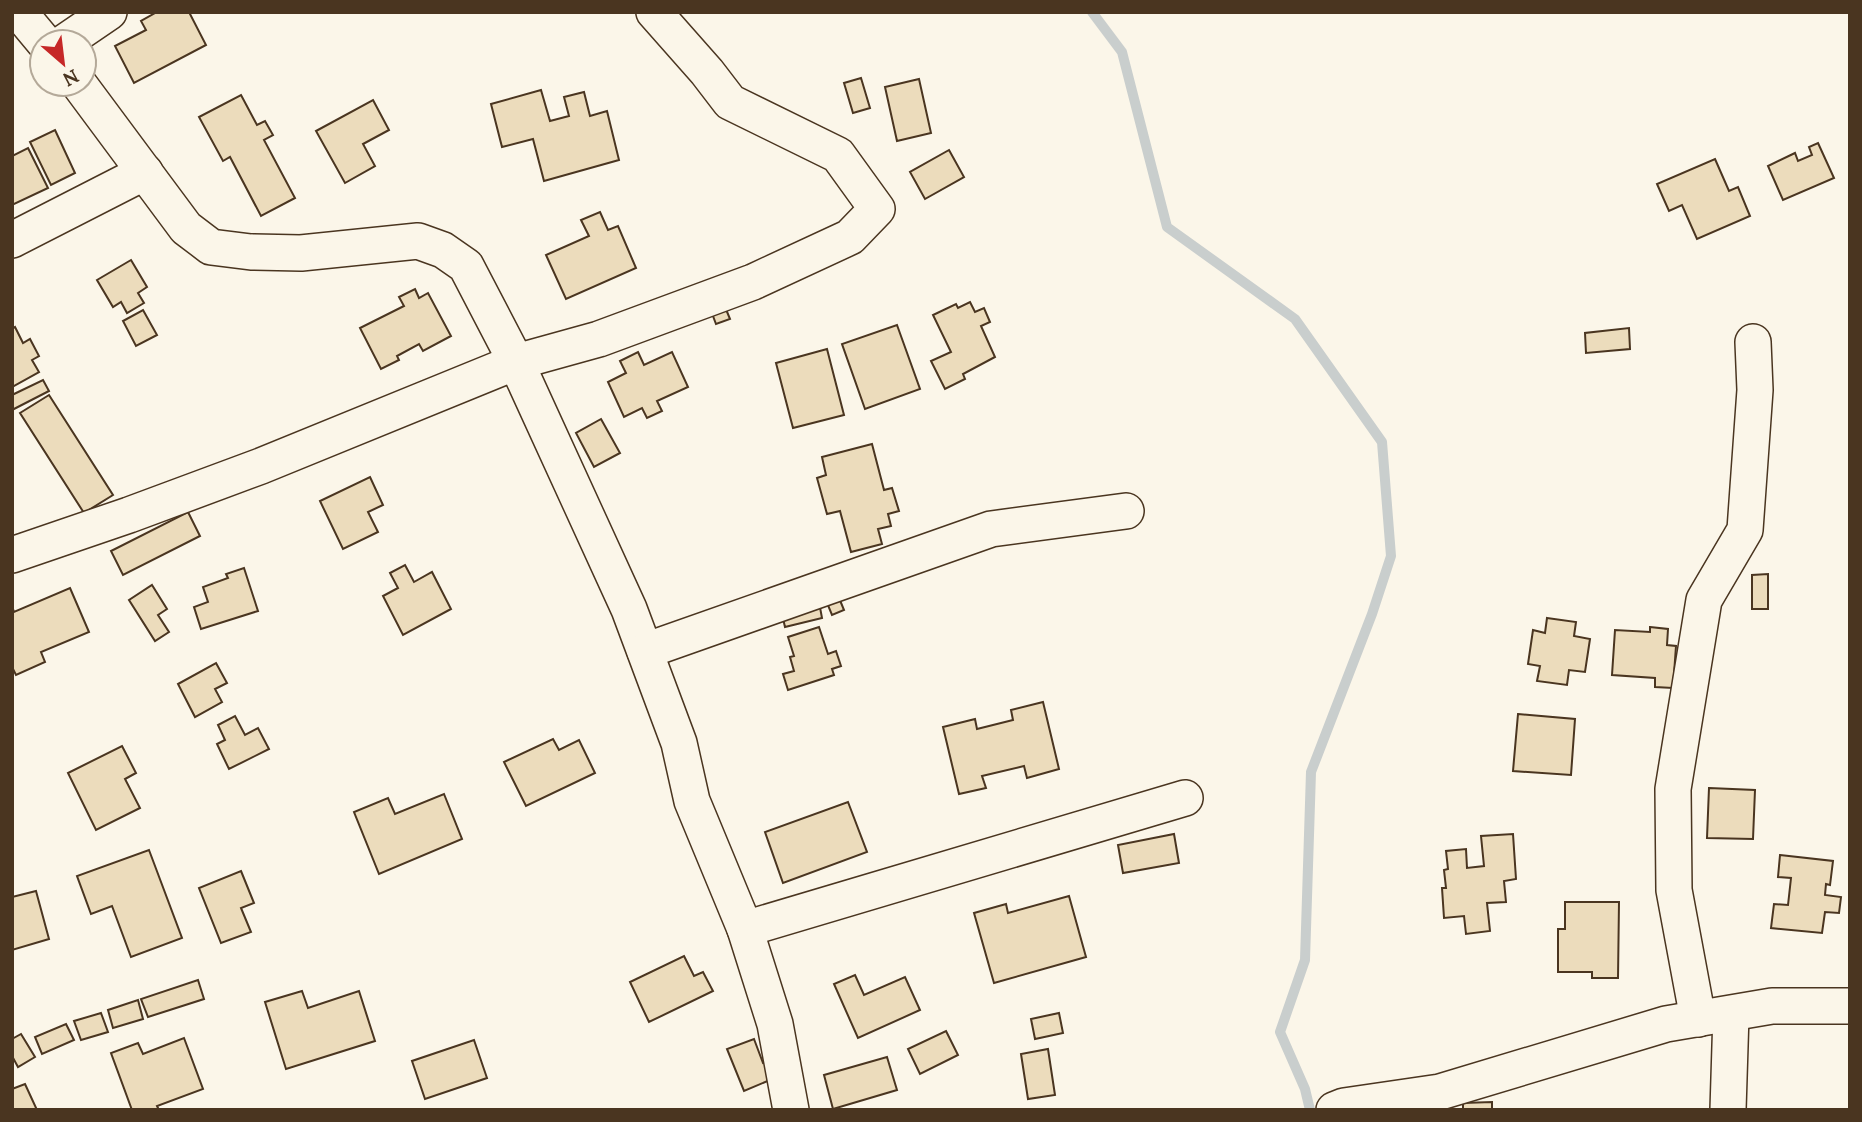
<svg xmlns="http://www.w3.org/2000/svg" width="1862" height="1122" font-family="Lora,serif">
<rect width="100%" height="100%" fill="#fbf6e9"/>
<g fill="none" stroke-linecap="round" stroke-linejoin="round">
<!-- stream -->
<path stroke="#c9cecd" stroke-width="10" d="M 1092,12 L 1122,52 L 1167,227 L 1295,319 L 1382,442 L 1391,556 L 1372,614 L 1311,772 L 1305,960 L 1280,1032 L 1305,1089 L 1310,1110"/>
</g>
<!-- building -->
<g fill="#ecdcbc" stroke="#4a3520" stroke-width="2">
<path d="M 157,12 L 189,12 L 206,45 L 134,83 L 115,46 L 146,30 L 141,21 Z"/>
<path d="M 861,78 L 870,108 L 853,113 L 844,83 Z"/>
<path d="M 919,79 L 931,133 L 897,141 L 885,87 Z"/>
<path d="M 541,90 L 550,121 L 569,116 L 564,97 L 584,92 L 590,116 L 607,111 L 619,160 L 544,181 L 533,139 L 502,147 L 491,104 Z"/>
<path d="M 241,95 L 257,125 L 265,121 L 273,135 L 264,140 L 295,198 L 261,216 L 230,157 L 223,161 L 199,117 Z"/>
<path d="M 373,100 L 389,130 L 363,144 L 375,166 L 345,183 L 316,131 Z"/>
<path d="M 55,130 L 75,173 L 51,185 L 30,142 Z"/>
<path d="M 1818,143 L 1834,178 L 1783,200 L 1768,166 L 1795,153 L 1798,161 L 1812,155 L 1809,147 Z"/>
<path d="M 28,148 L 48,188 L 12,205 L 12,156 Z"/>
<path d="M 949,150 L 964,177 L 925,199 L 910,172 Z"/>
<path d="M 1715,159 L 1729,191 L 1738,187 L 1750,216 L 1697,239 L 1682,205 L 1669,211 L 1657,184 Z"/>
<path d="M 600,212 L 608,230 L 618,226 L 636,268 L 566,299 L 546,255 L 589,236 L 581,220 Z"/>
<path d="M 131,260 L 147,287 L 138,293 L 144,303 L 127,313 L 121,302 L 113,307 L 97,280 Z"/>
<path d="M 415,289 L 419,298 L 428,293 L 451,336 L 423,351 L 419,344 L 397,356 L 399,360 L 381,369 L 360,328 L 404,306 L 399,297 Z"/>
<path d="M 723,302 L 730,319 L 716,324 L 710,308 Z"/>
<path d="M 970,302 L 975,312 L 984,308 L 990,322 L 981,326 L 995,357 L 963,374 L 965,379 L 945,389 L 931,361 L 951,352 L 933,315 L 956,304 L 958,308 Z"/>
<path d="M 143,310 L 157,335 L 136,346 L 123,321 Z"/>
<path d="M 897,325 L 920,389 L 865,409 L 842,344 Z"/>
<path d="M 15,327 L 23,343 L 30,339 L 39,356 L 32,360 L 39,372 L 12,387 L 12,329 Z"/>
<path d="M 1629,328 L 1630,349 L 1586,353 L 1585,333 Z"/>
<path d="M 827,349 L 844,415 L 793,428 L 776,363 Z"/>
<path d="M 638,352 L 644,365 L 672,352 L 688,387 L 657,401 L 662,411 L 647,418 L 642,408 L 624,417 L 608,382 L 626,373 L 620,361 Z"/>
<path d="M 43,380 L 49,391 L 12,410 L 12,395 Z"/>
<path d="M 49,395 L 113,495 L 84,513 L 20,413 Z"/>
<path d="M 601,419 L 620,453 L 594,467 L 576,433 Z"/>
<path d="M 872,444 L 884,490 L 892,488 L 899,511 L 888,514 L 891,526 L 878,529 L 882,544 L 851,552 L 840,511 L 827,514 L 817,478 L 826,475 L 822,457 Z"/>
<path d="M 370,477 L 383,505 L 368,512 L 378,532 L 343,549 L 320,501 Z"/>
<path d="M 188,512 L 200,536 L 123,575 L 111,551 Z"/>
<path d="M 405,565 L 414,582 L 432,572 L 451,609 L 403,635 L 383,596 L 398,588 L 390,573 Z"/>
<path d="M 244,568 L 258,611 L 201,629 L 194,607 L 208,602 L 203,587 L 228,578 L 226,574 Z"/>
<path d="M 1768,574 L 1768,609 L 1752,609 L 1752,575 Z"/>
<path d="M 152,585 L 167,609 L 158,615 L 169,632 L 155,641 L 129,600 Z"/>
<path d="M 70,588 L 89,632 L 41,652 L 45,662 L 16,675 L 12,667 L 12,606 L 14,612 Z"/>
<path d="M 837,593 L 844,610 L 832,615 L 825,598 Z"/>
<path d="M 819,602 L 822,618 L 785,627 L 781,610 Z"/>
<path d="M 1547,618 L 1576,622 L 1574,636 L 1590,639 L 1585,672 L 1569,670 L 1567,685 L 1537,681 L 1540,666 L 1528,664 L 1533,630 L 1545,633 Z"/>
<path d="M 819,627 L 828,654 L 836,651 L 841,666 L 832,669 L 834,675 L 788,690 L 783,674 L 794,671 L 790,657 L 794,656 L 788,637 Z"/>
<path d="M 1650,627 L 1668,629 L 1667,645 L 1676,646 L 1673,688 L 1655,687 L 1655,678 L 1612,675 L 1615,630 L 1650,632 Z"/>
<path d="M 216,663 L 227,683 L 215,689 L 222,702 L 195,717 L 178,684 Z"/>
<path d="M 1043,702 L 1059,769 L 1027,778 L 1024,766 L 982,776 L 986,788 L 959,794 L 943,727 L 975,719 L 977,729 L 1013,720 L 1011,710 Z"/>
<path d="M 1518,714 L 1575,719 L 1571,775 L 1513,771 Z"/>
<path d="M 235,716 L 245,735 L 258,728 L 269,749 L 229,769 L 217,744 L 225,740 L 218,725 Z"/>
<path d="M 553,739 L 559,750 L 579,740 L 595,773 L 526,806 L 504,762 Z"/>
<path d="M 122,746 L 136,773 L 125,779 L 140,808 L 96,830 L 68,773 Z"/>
<path d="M 1709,788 L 1755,790 L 1753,839 L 1707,838 Z"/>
<path d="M 444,794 L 462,839 L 379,874 L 354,812 L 388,798 L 395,814 Z"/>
<path d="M 848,802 L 867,852 L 783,883 L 765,832 Z"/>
<path d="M 1174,834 L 1179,863 L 1123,873 L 1118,845 Z"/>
<path d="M 1513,834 L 1516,879 L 1504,881 L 1506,902 L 1487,903 L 1490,931 L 1466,934 L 1464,916 L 1444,918 L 1442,888 L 1446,888 L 1444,870 L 1448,869 L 1446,851 L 1466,849 L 1467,868 L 1484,866 L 1481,836 Z"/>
<path d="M 149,850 L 182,938 L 131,957 L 112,906 L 91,914 L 77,876 Z"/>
<path d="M 1780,855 L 1833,861 L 1830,885 L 1826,884 L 1825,895 L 1841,897 L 1839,913 L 1825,912 L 1822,933 L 1771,928 L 1774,904 L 1788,905 L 1791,878 L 1778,877 Z"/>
<path d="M 241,871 L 254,903 L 241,908 L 251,932 L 221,943 L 199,888 Z"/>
<path d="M 36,891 L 49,939 L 12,950 L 12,897 Z"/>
<path d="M 1069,896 L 1086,957 L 994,983 L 974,913 L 1006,904 L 1008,913 Z"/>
<path d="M 1565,902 L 1619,902 L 1618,978 L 1592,978 L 1592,972 L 1558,972 L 1558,929 L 1565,929 Z"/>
<path d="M 684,956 L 694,976 L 703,972 L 713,991 L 649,1022 L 630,982 Z"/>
<path d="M 855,975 L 864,995 L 905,977 L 920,1010 L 858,1038 L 834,984 Z"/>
<path d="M 198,980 L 204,999 L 148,1017 L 141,999 Z"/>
<path d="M 302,991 L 308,1008 L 359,991 L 375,1041 L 286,1069 L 265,1002 Z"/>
<path d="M 138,1000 L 143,1019 L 113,1028 L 108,1010 Z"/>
<path d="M 101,1013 L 108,1032 L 81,1040 L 74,1021 Z"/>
<path d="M 1059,1013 L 1063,1033 L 1035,1039 L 1031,1019 Z"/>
<path d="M 66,1024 L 74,1040 L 42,1054 L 35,1037 Z"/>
<path d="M 946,1031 L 958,1055 L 920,1074 L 908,1049 Z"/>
<path d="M 21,1034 L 35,1057 L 18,1067 L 12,1056 L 12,1039 Z"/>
<path d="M 184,1038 L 203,1089 L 157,1106 L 159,1110 L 132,1110 L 111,1053 L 138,1043 L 143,1054 Z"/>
<path d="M 754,1039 L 763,1063 L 770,1060 L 777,1077 L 744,1091 L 727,1049 Z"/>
<path d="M 474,1040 L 487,1078 L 425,1099 L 412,1061 Z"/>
<path d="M 1048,1049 L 1055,1095 L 1028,1099 L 1021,1054 Z"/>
<path d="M 887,1057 L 897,1090 L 833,1109 L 824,1075 Z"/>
<path d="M 25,1084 L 37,1110 L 12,1110 L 12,1089 Z"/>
<path d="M 1492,1102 L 1492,1110 L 1463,1110 L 1463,1103 Z"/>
</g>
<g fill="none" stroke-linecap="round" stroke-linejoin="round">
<!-- minor casing -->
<g stroke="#4a3520" stroke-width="38">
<g id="minor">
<path d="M 19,12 L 44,42"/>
<path d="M 65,42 L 109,12"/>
<path d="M 79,84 L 186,228 L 211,247 L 251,252 L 301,253 L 418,241 L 443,250 L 466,266 L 516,362 L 629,609 L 679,743 L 692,801 L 745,929 L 775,1024 L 791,1110"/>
<path d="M 12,240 L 145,172"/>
<path d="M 12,555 L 129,515 L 261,466 L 516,362 L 599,339 L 753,282 L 850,237 L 877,209 L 838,155 L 730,102 L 707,72 L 654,12"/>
<path d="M 645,651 L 991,529 L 1126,511"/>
<path d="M 745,929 L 1185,798"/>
<path d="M 1698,1019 L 1674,890 L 1673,789 L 1704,600 L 1745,530 L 1755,390 L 1753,342"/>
<path d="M 1334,1110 L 1344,1106 L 1440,1092 L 1666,1024 L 1772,1006 L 1850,1006"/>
<path d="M 1728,1110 L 1731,1014"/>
</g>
</g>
<!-- minor -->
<use href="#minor" stroke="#fbf6e9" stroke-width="35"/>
</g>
<!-- border -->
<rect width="1862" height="1122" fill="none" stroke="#4a3520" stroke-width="28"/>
<!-- north arrow -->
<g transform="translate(63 63) rotate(152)"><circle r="33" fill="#fbf6e9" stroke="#b4a999" stroke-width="2"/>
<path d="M0-5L12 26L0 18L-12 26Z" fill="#c62828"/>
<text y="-10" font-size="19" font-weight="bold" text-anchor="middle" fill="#4a3520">N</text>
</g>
</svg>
